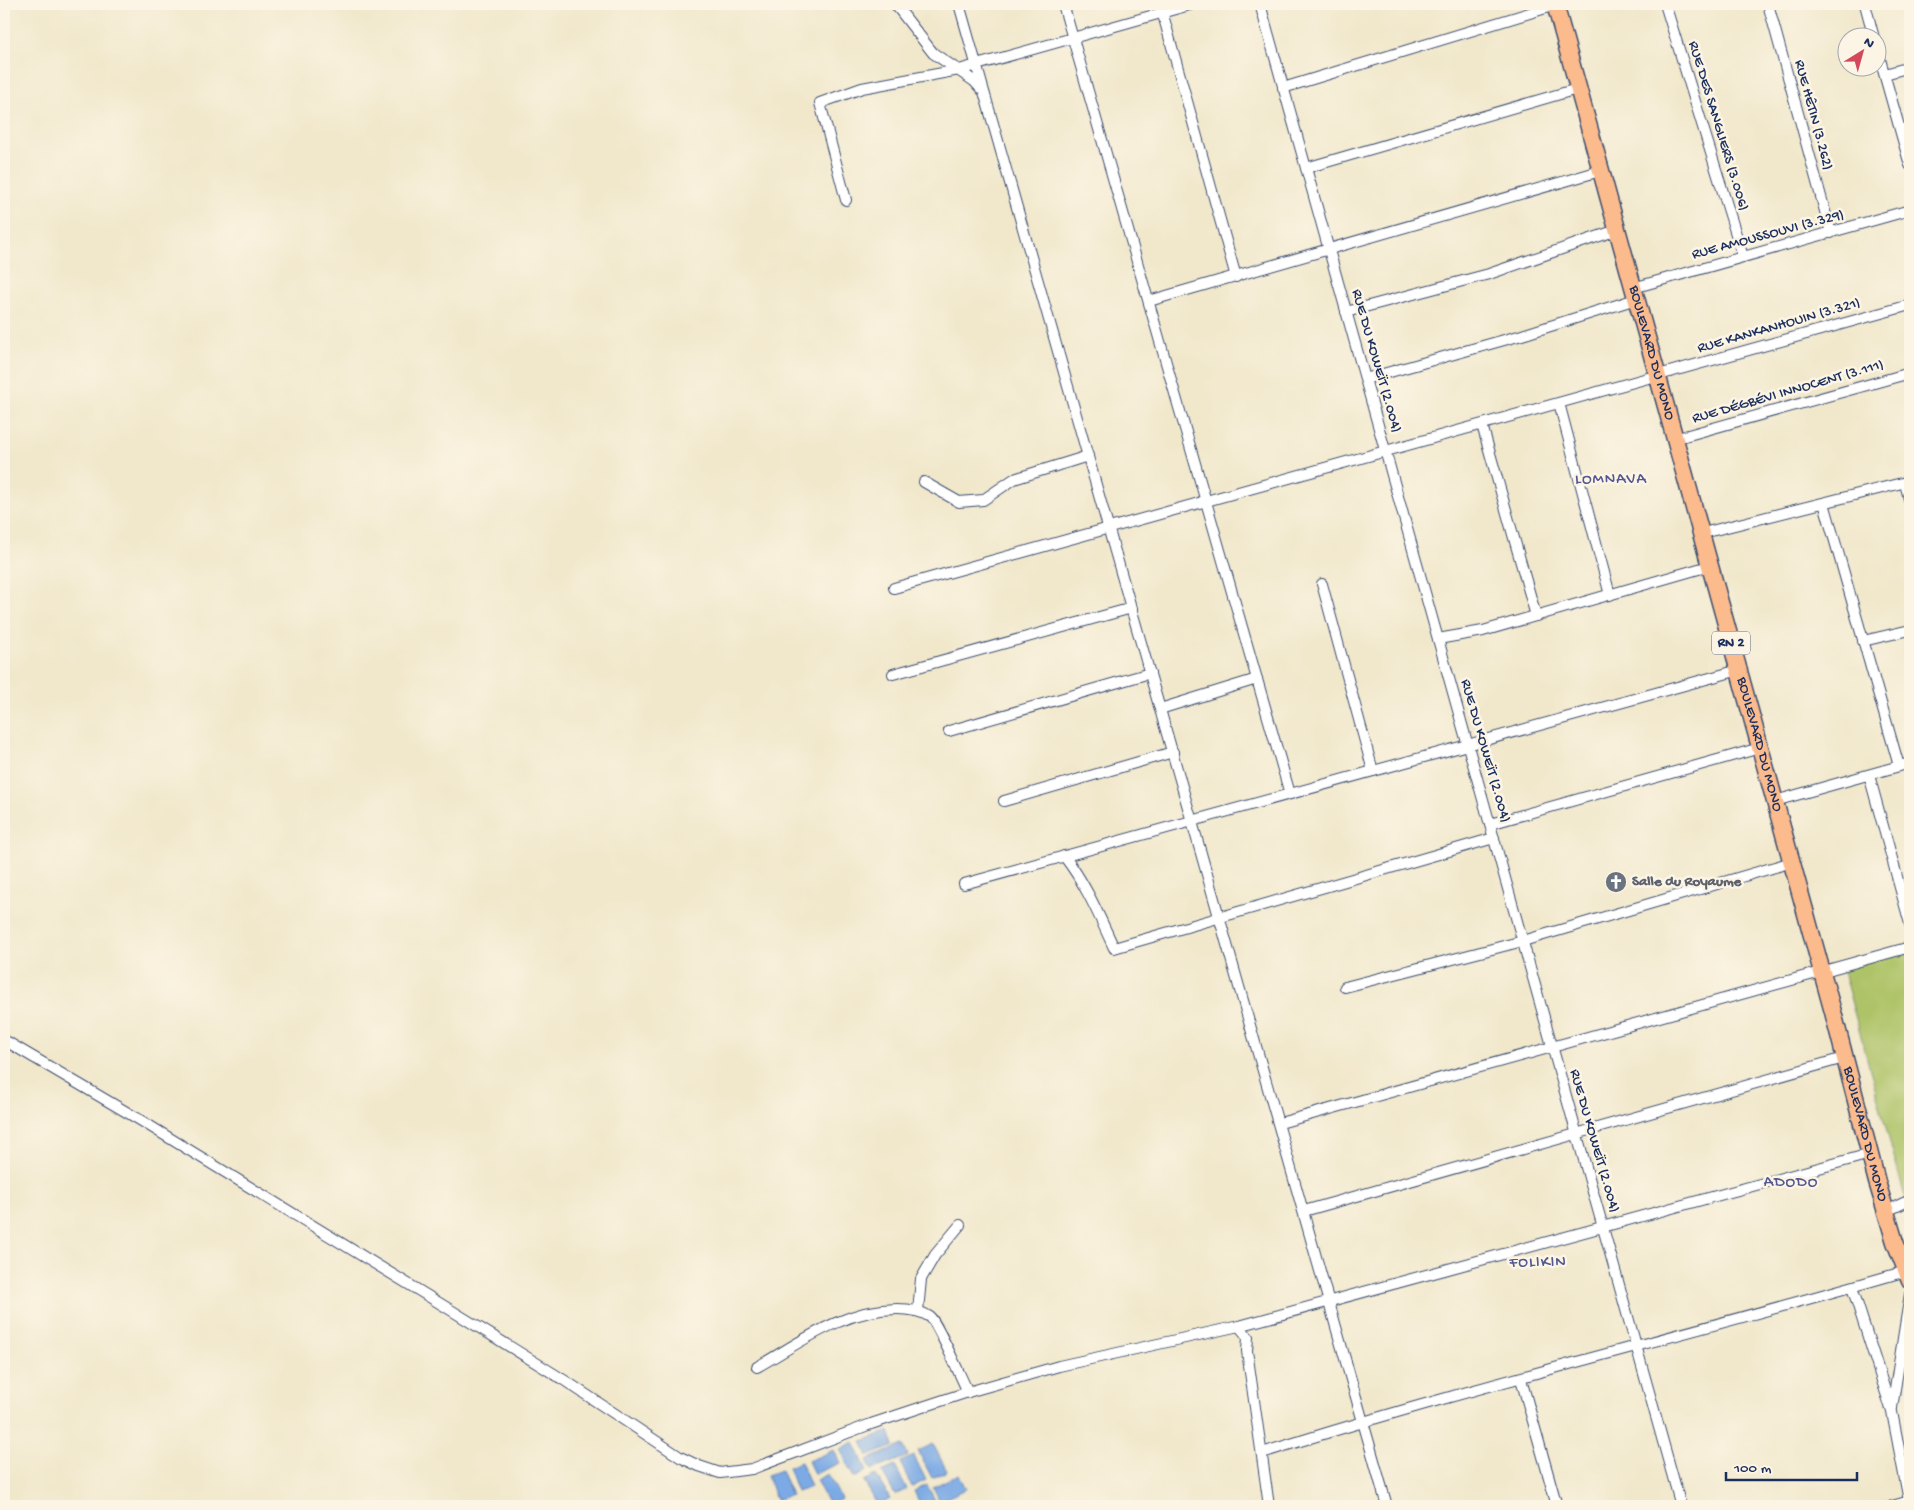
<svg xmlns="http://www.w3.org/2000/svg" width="1914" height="1510" font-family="'Gochi Hand',sans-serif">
<rect width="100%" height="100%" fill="#fcf5e5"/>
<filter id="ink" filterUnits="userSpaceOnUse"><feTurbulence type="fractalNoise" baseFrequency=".02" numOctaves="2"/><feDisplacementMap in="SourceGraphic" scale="10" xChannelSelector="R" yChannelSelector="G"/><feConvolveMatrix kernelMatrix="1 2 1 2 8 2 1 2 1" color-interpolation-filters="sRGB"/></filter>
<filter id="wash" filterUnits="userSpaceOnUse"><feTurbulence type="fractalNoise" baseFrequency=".0096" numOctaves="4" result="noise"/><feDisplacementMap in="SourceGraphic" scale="20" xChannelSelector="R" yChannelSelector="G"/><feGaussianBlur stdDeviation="1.12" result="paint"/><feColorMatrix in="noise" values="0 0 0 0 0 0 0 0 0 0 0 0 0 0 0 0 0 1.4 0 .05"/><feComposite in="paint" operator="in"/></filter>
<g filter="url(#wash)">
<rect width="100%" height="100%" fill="#f1e8cc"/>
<!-- green -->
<path fill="#aec367" stroke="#647962" d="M 1910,948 L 1910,1194 L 1905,1197 L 1842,968 Z"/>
<!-- water -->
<g fill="#7baae5" stroke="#4b6ca2">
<path d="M 889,1431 L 894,1446 L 868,1456 L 862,1441 Z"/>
<path d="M 854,1442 L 867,1471 L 854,1478 L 840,1449 Z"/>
<path d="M 933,1444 L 947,1471 L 932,1478 L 918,1451 Z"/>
<path d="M 903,1445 L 908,1456 L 872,1470 L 867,1460 Z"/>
<path d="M 834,1450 L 840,1463 L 814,1474 L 808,1461 Z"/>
<path d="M 914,1456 L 926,1480 L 912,1487 L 900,1462 Z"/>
<path d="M 801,1462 L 811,1487 L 797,1492 L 788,1467 Z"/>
<path d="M 895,1466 L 907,1489 L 895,1495 L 882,1472 Z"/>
<path d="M 781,1470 L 791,1495 L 776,1500 L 767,1475 Z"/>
<path d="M 828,1474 L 841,1499 L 829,1505 L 816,1480 Z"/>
<path d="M 959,1474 L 966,1489 L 940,1501 L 933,1487 Z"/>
<path d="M 876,1475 L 890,1499 L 878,1506 L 864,1481 Z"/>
<path d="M 927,1485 L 938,1506 L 921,1506 L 914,1491 Z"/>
</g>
</g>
<g filter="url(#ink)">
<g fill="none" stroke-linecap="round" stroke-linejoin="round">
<!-- minor casing -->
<g stroke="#3b4b6e" stroke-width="12">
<g id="minor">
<path d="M 895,4 L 933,53 L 974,81 L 982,90"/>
<path d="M 959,4 L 1387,1506"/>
<path d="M 1063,4 L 1290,794"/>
<path d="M 1160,4 L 1236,277"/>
<path d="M 1260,4 L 1681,1506"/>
<path d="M 1665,4 L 1743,257"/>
<path d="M 1768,4 L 1831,233"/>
<path d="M 1865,4 L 1874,38"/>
<path d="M 1876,45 L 1910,165"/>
<path d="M 1885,74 L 1910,67"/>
<path d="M 1283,88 L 1559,4"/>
<path d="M 1306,168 L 1577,89"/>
<path d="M 846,200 L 820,103 L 862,88 L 959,70 L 1193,4"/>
<path d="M 1633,288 L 1910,210"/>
<path d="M 1149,301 L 1600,171"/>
<path d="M 1346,312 L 1489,274 L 1617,230"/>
<path d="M 1365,379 L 1522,335 L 1636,299"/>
<path d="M 1559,403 L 1610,595"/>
<path d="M 1482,425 L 1536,616"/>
<path d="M 1674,439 L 1910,373"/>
<path d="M 924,482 L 959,502 L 983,500 L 1014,479 L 1088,456"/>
<path d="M 1905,483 L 1910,503"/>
<path d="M 1824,503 L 1899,766"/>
<path d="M 1702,540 L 1707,532 L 1910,481"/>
<path d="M 1322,584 L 1373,771"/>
<path d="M 894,588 L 1910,305"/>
<path d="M 1438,639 L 1483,631 L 1709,566"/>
<path d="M 1863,641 L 1910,630"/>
<path d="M 893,674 L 1132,608"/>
<path d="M 1160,709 L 1257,679"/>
<path d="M 949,731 L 1150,673"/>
<path d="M 1869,775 L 1910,924"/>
<path d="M 1004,801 L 1173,752"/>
<path d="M 1775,801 L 1910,763"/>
<path d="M 1490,824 L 1760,748"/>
<path d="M 1064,856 C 1086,884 1099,916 1114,948 L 1494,838"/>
<path d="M 964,884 L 1739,670"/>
<path d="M 1345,987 L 1523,941 L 1792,862"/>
<path d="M 4,1040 L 140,1120 L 454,1312 L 567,1382 L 680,1457 L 699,1466 L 720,1473 L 752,1469 L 871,1424 L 968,1392 L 1059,1366 L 1239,1326 L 1248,1337 L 1247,1351 L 1269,1506"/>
<path d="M 1280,1123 L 1910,947"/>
<path d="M 1893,1208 L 1910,1200"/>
<path d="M 1304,1211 L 1844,1058"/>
<path d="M 1852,1287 L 1892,1412 L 1910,1506"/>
<path d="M 918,1311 L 921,1279 L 935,1255 L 960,1225"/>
<path d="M 1239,1326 L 1870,1154"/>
<path d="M 757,1367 C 801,1342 844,1309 897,1309 C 908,1309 920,1310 930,1317 C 937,1322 962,1380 968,1392"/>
<path d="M 1521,1379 L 1557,1506"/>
<path d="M 1892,1408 L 1910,1294"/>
<path d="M 1262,1453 C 1475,1385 1692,1334 1906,1271"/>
<path d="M 1892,1506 L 1910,1501"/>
</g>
</g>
<!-- primary casing -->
<g stroke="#3b4b6e" stroke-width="19">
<g id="primary">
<path id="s1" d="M 1555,4 L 1833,1012 L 1877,1182 L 1895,1242 L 1910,1280"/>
</g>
</g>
<!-- minor -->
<use href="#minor" stroke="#fff" stroke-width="10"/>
<!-- primary -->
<use href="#primary" stroke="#fbbb8d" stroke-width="16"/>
</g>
</g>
<!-- icons -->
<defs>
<g id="church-disc" transform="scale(1.125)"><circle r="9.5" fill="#6b7280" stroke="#fcf5e5"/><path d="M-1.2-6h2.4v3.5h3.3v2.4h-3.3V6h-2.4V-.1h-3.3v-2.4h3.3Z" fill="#fff"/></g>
</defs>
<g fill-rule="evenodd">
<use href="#church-disc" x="1616" y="882"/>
</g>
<g text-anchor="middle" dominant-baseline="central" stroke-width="5" stroke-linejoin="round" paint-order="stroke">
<!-- shield labels -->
<rect fill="#fcf5e5" stroke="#5e6a86" stroke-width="1" x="1712" y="631.5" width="38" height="23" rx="4"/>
<g font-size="14" font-weight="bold" fill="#1b2f5e">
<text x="1731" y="643">RN 2</text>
</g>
<!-- street labels -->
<g font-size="15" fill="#1b2f5e" stroke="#fcf5e5">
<text transform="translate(1813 115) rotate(75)">RUE HÊTIN (3.262)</text>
<text transform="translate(1718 126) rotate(73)">RUE DES SANGLIERS (3.006)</text>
<text transform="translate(1768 235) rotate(-15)">RUE AMOUSSOUVI (3.329)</text>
<text transform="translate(1779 326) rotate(-16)">RUE KANKANHOUIN (3.321)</text>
<text stroke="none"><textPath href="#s1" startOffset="362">BOULEVARD DU MONO</textPath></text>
<text transform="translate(1376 361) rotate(74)">RUE DU KOWEÏT (2.004)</text>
<text transform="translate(1788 392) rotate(-16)">RUE DÉGBÉVI INNOCENT (3.111)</text>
<text stroke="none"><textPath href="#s1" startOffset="768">BOULEVARD DU MONO</textPath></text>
<text transform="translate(1485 751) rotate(74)">RUE DU KOWEÏT (2.004)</text>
<text stroke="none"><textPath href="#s1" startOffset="1172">BOULEVARD DU MONO</textPath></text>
<text transform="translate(1594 1141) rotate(74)">RUE DU KOWEÏT (2.004)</text>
</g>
<!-- worship labels -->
<g font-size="15" font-weight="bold" fill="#5b616d" stroke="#fcf5e5" text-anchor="start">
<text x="1632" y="882">Salle du Royaume</text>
</g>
<!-- neighbourhood labels -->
<g font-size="16" letter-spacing="1" fill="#535890" stroke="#fcf5e5">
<text x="1611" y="480">LOMNAVA</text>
<text x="1791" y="1183">ADODO</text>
<text x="1538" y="1263">FOLIKIN</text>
</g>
</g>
<!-- margin -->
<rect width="1914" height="1510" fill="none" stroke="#fcf5e5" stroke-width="20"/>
<!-- north arrow -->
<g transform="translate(1862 52) rotate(37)"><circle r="24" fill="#fcf5e5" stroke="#a2a6af"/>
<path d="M0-4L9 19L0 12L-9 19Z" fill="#d1495b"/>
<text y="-8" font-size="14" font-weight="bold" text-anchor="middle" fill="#1b2f5e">N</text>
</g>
<!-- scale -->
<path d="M1726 1472v8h131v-8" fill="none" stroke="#1b2f5e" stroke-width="2.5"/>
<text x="1734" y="1472" font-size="15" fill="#1b2f5e" stroke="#fcf5e5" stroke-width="4" paint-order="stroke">100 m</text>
</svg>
